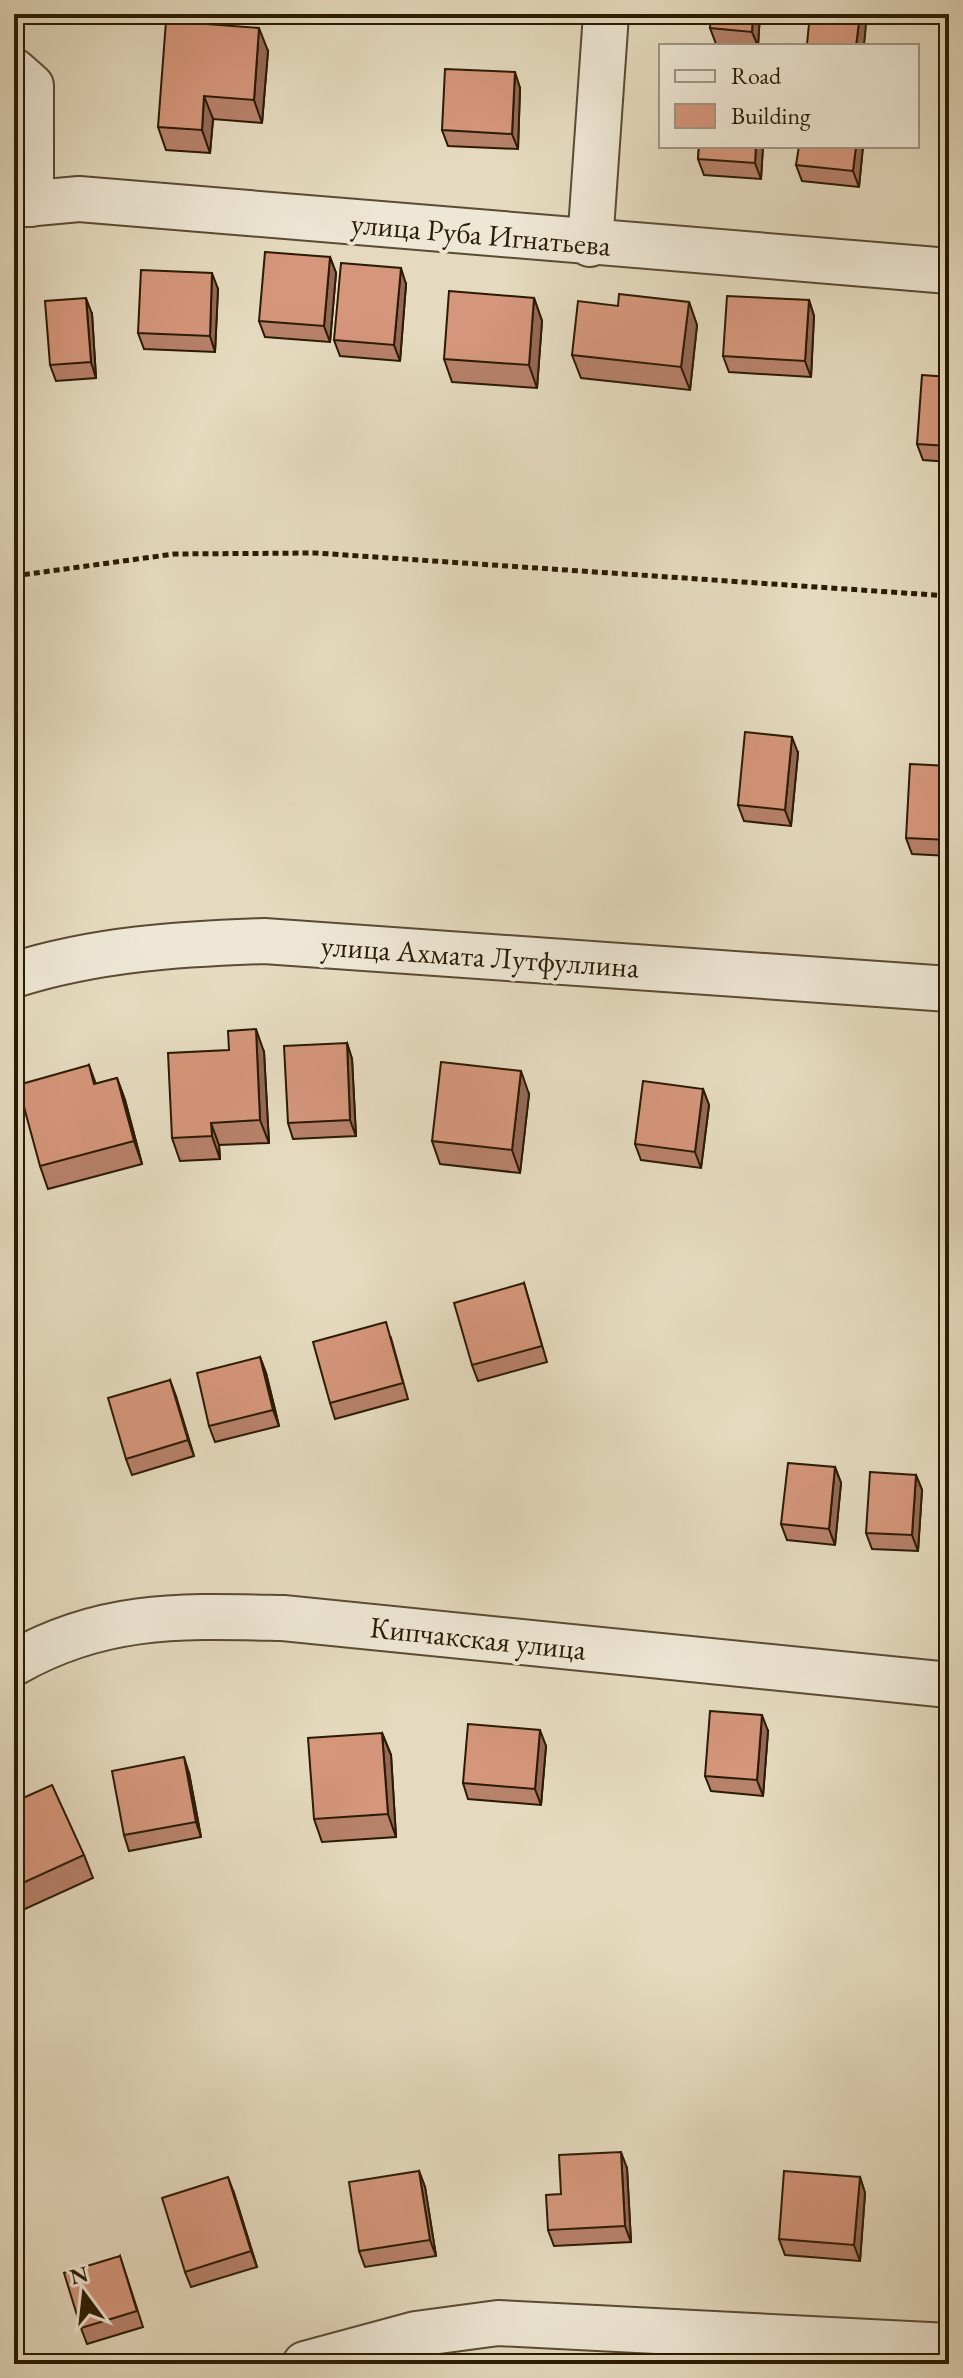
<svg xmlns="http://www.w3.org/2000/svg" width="963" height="2378" font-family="'EB Garamond',serif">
<rect width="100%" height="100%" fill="#e5dabf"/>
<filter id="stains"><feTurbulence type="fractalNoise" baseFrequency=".0025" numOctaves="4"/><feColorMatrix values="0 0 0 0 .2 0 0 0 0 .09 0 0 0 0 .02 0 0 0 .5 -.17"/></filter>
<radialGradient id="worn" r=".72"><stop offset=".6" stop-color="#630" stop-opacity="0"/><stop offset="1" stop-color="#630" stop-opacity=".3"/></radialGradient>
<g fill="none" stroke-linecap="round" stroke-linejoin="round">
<!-- minor casing -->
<g stroke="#5a4b33" stroke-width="48">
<g id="minor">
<path d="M 14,71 L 31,86 L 31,204"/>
<path d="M 14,205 L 79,199 L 949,271"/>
<path d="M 590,244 L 606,14"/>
<path d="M 14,975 C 96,949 179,944 264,941 L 949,989"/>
<path d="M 14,1663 C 104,1612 182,1616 283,1618 L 949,1685"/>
<path d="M 305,2364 L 416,2334 L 498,2323 L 949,2346"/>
</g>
</g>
<!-- path -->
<path stroke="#2b1b04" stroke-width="5" stroke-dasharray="6 4" stroke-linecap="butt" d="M 14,576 L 174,554 L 316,553 L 949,596"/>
<!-- minor -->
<use href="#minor" stroke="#eee7d5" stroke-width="44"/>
</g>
<!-- wall -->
<g fill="#b7816a" stroke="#2b1b04" stroke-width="2">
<path d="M 760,14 L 758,46 L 716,44 L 710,28 Z"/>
<path d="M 268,51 L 262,123 L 213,119 L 210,153 L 166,150 L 158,127 Z"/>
<path d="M 520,88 L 518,149 L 448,146 L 442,130 Z"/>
<path d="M 699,146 L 763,146 L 761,179 L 704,175 L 698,159 Z"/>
<path d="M 863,146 L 859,187 L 802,181 L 796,165 Z"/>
<path d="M 330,257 L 336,273 L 330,342 L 265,337 L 259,321 Z"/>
<path d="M 406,284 L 400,361 L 340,356 L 334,340 Z"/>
<path d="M 218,289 L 215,352 L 144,349 L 138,333 Z"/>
<path d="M 534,298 L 542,321 L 537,388 L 452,382 L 444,359 Z"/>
<path d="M 809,300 L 814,316 L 811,377 L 729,372 L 723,356 Z"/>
<path d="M 689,302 L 697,325 L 690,390 L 581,378 L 572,355 L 618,306 Z"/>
<path d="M 92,314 L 96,378 L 56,381 L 50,365 Z"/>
<path d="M 949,377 L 949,462 L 923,460 L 917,444 Z"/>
<path d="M 798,753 L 791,826 L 744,821 L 738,805 Z"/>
<path d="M 949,766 L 949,856 L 912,854 L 906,838 Z"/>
<path d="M 347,1043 L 352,1059 L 356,1136 L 293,1139 L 288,1123 Z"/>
<path d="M 264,1052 L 269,1143 L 219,1145 L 220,1159 L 180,1161 L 172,1138 Z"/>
<path d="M 89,1065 L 96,1084 L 117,1078 L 125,1100 L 142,1164 L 48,1189 L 40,1166 Z"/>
<path d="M 703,1089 L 709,1105 L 701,1168 L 641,1160 L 635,1144 Z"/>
<path d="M 529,1094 L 520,1173 L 440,1164 L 432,1141 Z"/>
<path d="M 524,1283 L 547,1362 L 478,1381 L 472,1365 Z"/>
<path d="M 391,1338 L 408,1399 L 335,1419 L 330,1403 Z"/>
<path d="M 260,1357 L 266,1373 L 279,1426 L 215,1442 L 209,1426 Z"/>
<path d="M 170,1380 L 194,1456 L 132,1475 L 126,1459 Z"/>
<path d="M 14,1392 L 20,1409 L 14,1411 Z"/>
<path d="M 835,1467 L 841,1483 L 835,1545 L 787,1540 L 781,1524 Z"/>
<path d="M 916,1475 L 922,1490 L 918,1551 L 872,1549 L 866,1533 Z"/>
<path d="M 768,1731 L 763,1796 L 711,1791 L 705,1776 Z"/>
<path d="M 382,1733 L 391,1755 L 396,1837 L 322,1842 L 314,1819 Z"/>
<path d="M 546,1746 L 541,1805 L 468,1799 L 463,1783 Z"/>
<path d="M 189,1773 L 201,1837 L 129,1851 L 124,1835 Z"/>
<path d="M 14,1802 L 84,1855 L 93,1878 L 14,1914 Z"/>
<path d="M 627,2168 L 631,2242 L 554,2246 L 548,2230 L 561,2194 Z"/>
<path d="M 419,2171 L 425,2187 L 436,2256 L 365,2267 L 359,2251 Z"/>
<path d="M 860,2177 L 865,2193 L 860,2261 L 785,2255 L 779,2239 Z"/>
<path d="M 234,2193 L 257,2267 L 191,2287 L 185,2272 Z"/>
<path d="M 120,2256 L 143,2327 L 87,2344 L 81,2328 Z"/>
</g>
<!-- shaded-wall -->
<g fill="#956956" stroke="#2b1b04" stroke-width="2">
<path d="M 753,14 L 760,14 L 758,46 L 752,32 Z"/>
<path d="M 860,14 L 862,14 L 866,24 L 864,46 L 856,46 Z"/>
<path d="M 259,28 L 268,51 L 262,123 L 254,100 Z"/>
<path d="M 515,72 L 520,88 L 518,149 L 512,134 Z"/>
<path d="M 204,96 L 213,119 L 210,153 L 202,130 Z"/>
<path d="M 756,146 L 763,146 L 761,179 L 755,163 Z"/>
<path d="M 856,146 L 863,146 L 859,187 L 853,171 Z"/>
<path d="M 330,257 L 336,273 L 330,342 L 324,326 Z"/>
<path d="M 401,268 L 406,284 L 400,361 L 394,345 Z"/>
<path d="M 212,273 L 218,289 L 215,352 L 210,336 Z"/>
<path d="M 86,298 L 92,314 L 96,378 L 91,362 Z"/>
<path d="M 534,298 L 542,321 L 537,388 L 529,365 Z"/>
<path d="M 809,300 L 814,316 L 811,377 L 805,361 Z"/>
<path d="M 689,302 L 697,325 L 690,390 L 681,367 Z"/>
<path d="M 792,737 L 798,753 L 791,826 L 785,810 Z"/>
<path d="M 256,1029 L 264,1052 L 269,1143 L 260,1120 Z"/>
<path d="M 347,1043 L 352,1059 L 356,1136 L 350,1120 Z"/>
<path d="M 521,1071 L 529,1094 L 520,1173 L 512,1150 Z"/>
<path d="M 117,1078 L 125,1100 L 142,1164 L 134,1141 Z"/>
<path d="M 703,1089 L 709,1105 L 701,1168 L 695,1152 Z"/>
<path d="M 211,1123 L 219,1145 L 220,1159 L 212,1136 Z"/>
<path d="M 260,1357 L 266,1373 L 279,1426 L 273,1410 Z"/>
<path d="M 170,1380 L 176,1396 L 194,1456 L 188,1440 Z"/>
<path d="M 835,1467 L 841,1483 L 835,1545 L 829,1529 Z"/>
<path d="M 916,1475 L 922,1490 L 918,1551 L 912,1535 Z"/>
<path d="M 762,1715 L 768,1731 L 763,1796 L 757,1780 Z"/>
<path d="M 540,1730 L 546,1746 L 541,1805 L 535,1789 Z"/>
<path d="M 382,1733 L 391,1755 L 396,1837 L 388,1814 Z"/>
<path d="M 184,1757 L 189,1773 L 201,1837 L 196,1822 Z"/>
<path d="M 621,2152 L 627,2168 L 631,2242 L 625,2226 Z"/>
<path d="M 419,2171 L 425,2187 L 436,2256 L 430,2240 Z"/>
<path d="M 228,2177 L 234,2193 L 257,2267 L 251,2251 Z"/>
<path d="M 860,2177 L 865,2193 L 860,2261 L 854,2245 Z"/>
</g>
<!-- building -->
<g fill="#d5967b" stroke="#2b1b04" stroke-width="2">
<path d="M 711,14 L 753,14 L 752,32 L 710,28 Z"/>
<path d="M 810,14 L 860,14 L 856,46 L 831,46 L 807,44 Z"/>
<path d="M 166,21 L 259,28 L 254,100 L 204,96 L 202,130 L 158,127 Z"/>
<path d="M 445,69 L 515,72 L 512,134 L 442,130 Z"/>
<path d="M 699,146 L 756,146 L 755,163 L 698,159 Z"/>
<path d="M 799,146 L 856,146 L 853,171 L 796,165 Z"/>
<path d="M 265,252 L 330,257 L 324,326 L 259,321 Z"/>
<path d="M 341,263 L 401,268 L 394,345 L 334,340 Z"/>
<path d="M 141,270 L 212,273 L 210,336 L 138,333 Z"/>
<path d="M 449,291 L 534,298 L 529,365 L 444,359 Z"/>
<path d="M 619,294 L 689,302 L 681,367 L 572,355 L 578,301 L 618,306 Z"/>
<path d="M 727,296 L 809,300 L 805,361 L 723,356 Z"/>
<path d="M 86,298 L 91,362 L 50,365 L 45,301 Z"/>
<path d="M 922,375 L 949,377 L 949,446 L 917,444 Z"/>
<path d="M 745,732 L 792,737 L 785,810 L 738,805 Z"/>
<path d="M 910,764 L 949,766 L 949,840 L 906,838 Z"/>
<path d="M 256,1029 L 260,1120 L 211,1123 L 212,1136 L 172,1138 L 168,1053 L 229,1050 L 228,1031 Z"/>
<path d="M 347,1043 L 350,1120 L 288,1123 L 284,1046 Z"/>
<path d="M 441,1062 L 521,1071 L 512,1150 L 432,1141 Z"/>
<path d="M 89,1065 L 94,1084 L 117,1078 L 134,1141 L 40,1166 L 18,1085 Z"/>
<path d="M 643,1081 L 703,1089 L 695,1152 L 635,1144 Z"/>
<path d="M 524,1283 L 542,1346 L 472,1365 L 454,1303 Z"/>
<path d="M 386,1322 L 403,1383 L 330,1403 L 313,1342 Z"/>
<path d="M 260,1357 L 273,1410 L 209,1426 L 197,1373 Z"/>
<path d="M 170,1380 L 188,1440 L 126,1459 L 108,1398 Z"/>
<path d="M 788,1463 L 835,1467 L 829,1529 L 781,1524 Z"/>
<path d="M 870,1472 L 916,1475 L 912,1535 L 866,1533 Z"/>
<path d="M 710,1711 L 762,1715 L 757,1780 L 705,1776 Z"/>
<path d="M 468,1724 L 540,1730 L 535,1789 L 463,1783 Z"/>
<path d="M 382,1733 L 388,1814 L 314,1819 L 308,1738 Z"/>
<path d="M 184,1757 L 196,1822 L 124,1835 L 112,1771 Z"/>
<path d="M 52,1785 L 84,1855 L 14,1887 L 14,1802 Z"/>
<path d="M 621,2152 L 625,2226 L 548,2230 L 546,2195 L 561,2194 L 559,2155 Z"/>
<path d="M 419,2171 L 430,2240 L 359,2251 L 349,2182 Z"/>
<path d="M 784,2171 L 860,2177 L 854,2245 L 779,2239 Z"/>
<path d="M 228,2177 L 251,2251 L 185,2272 L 162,2198 Z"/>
<path d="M 120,2256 L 137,2311 L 81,2328 L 64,2273 Z"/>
<path d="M 573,2355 L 638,2357 L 638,2364 L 573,2364 Z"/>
<path d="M 457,2361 L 457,2364 L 416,2364 Z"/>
</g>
<g text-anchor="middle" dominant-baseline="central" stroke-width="8" stroke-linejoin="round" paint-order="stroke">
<!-- street labels -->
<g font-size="30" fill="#2b1b04" stroke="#eee7d5">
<text transform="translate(481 234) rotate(5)">улица Руба Игнатьева</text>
<text transform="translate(480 956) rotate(4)">улица Ахмата Лутфуллина</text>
<text transform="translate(478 1638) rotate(6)">Кипчакская улица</text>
</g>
</g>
<!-- margin -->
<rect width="963" height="2378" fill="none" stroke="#e5dabf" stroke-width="48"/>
<rect x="16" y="16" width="931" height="2346" fill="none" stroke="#2b1b04" stroke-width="4"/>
<rect x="24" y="24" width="915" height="2330" fill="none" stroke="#2b1b04" stroke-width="2"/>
<!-- legend -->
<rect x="659" y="44" width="260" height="104" fill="#eee7d5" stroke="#a09581" stroke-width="2"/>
<rect x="675" y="70" width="40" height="12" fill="#eee7d5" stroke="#a09581" stroke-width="2"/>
<text x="731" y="84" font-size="24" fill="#2b1b04">Road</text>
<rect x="675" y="104" width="40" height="24" fill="#d5967b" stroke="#a09581" stroke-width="2"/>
<text x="731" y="124" font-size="24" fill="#2b1b04">Building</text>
<!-- north arrow -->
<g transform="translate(84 2294) rotate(345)" stroke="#eee7d5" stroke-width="6" paint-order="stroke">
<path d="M0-6L14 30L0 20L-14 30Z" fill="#2b1b04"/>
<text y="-12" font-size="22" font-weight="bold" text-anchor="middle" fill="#2b1b04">N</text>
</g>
<rect width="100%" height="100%" filter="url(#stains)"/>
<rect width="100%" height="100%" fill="url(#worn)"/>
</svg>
